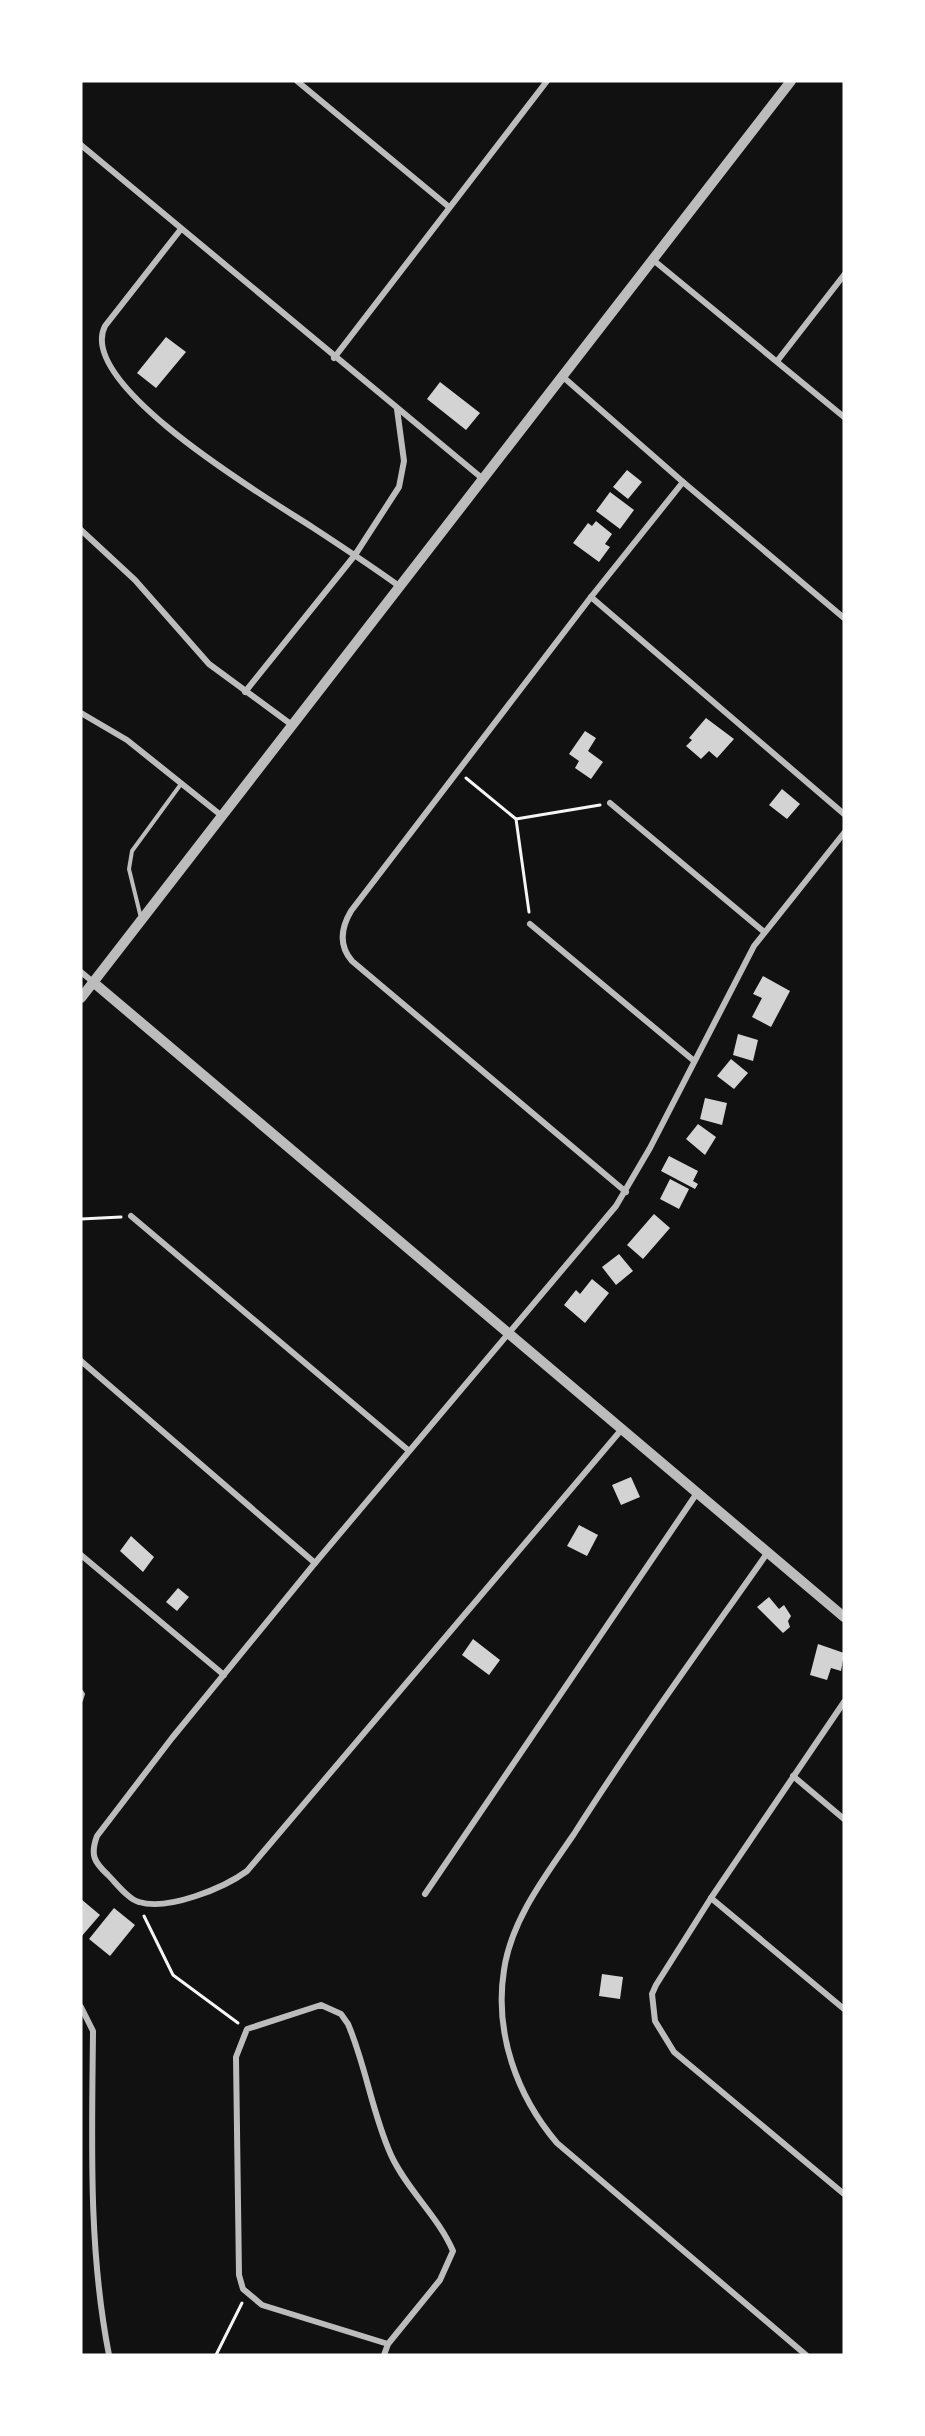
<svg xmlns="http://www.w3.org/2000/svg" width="925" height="2436" font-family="Poppins,sans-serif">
<rect width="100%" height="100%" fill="#111"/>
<!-- building -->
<g fill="#d3d3d3">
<path d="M 166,337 L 186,352 L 156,388 L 137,373 Z"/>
<path d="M 440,382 L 480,413 L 466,430 L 427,399 Z"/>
<path d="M 627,470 L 642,482 L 628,499 L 613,487 Z"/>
<path d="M 610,492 L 634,510 L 620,529 L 596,511 Z"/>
<path d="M 596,521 L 612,534 L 605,544 L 610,547 L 599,562 L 573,543 L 588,523 L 592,526 Z"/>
<path d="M 706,718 L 734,739 L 717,758 L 709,751 L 701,759 L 686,746 L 692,740 L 689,738 Z"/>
<path d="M 585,731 L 596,738 L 588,751 L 603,762 L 591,779 L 575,768 L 579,761 L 569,754 Z"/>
<path d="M 782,789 L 800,804 L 787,819 L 769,805 Z"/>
<path d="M 763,976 L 790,991 L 771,1027 L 752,1017 L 762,998 L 753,994 Z"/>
<path d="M 738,1034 L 758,1040 L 753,1061 L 733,1055 Z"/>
<path d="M 731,1059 L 748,1073 L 734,1089 L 717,1076 Z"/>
<path d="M 705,1098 L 727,1103 L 722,1125 L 700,1119 Z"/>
<path d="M 698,1124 L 716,1137 L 705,1155 L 686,1139 Z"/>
<path d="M 669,1156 L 698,1171 L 693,1181 L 698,1184 L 695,1189 L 661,1171 Z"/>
<path d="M 670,1179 L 689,1189 L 679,1209 L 660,1199 Z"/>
<path d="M 654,1214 L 670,1228 L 643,1259 L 627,1245 Z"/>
<path d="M 619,1254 L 633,1271 L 616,1285 L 602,1267 Z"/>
<path d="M 592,1279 L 609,1293 L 585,1323 L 564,1305 L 576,1290 L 580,1294 Z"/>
<path d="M 631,1477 L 640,1497 L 621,1505 L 612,1485 Z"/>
<path d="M 579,1525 L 598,1535 L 587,1556 L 567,1546 Z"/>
<path d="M 131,1536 L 154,1557 L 143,1572 L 120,1551 Z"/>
<path d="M 178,1588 L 189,1597 L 177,1611 L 166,1602 Z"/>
<path d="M 769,1597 L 779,1609 L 784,1605 L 791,1616 L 788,1621 L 790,1627 L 783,1633 L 757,1607 Z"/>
<path d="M 473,1639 L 500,1660 L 489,1675 L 462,1655 Z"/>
<path d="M 818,1644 L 844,1653 L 841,1671 L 831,1668 L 827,1680 L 810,1675 Z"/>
<path d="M 81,1899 L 100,1915 L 81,1937 Z"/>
<path d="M 114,1908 L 135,1925 L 110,1956 L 89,1939 Z"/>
<path d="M 602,1974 L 623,1977 L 620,1999 L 599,1996 Z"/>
</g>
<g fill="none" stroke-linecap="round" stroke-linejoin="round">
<!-- path -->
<g stroke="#f5f5f5" stroke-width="3">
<path d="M 466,778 L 516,819 L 529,912"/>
<path d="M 516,819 L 600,805"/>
<path d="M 81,1219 L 121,1217"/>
<path d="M 144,1916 L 173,1975 L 238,2023"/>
<path d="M 216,2355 L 242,2303"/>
</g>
<!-- service -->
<g stroke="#bcbcbc" stroke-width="4">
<path d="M 141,918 L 129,869 L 132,851 L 181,784"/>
<path d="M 81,1691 L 83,1694 L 81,1700"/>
</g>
<!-- minor -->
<g stroke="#bcbcbc" stroke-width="6">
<path d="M 297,81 L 449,207"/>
<path d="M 81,145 L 483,479"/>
<path d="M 181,229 L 105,326 C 75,385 269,499 312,527 C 341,546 370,565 399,586"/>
<path d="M 652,259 L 844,417"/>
<path d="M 334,358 L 547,81"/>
<path d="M 778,360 L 844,275"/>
<path d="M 562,376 L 683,482 L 844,618"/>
<path d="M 81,530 L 135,580 L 209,664 L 292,725"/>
<path d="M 591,597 L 844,814"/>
<path d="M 245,692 L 355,555 L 399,487 L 404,461 L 397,409"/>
<path d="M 81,713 L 127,740 L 222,816"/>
<path d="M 610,803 L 763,931"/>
<path d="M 530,924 L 693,1060"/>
<path d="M 81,972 L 93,982"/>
<path d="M 626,1192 L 352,961 C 338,945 341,928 351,911 L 591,597 L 683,482"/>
<path d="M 131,1216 L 408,1450"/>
<path d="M 81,1361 L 315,1563"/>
<path d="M 622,1429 L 247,1871 C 224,1888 168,1911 139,1902 C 129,1900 116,1883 108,1875 C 94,1862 90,1855 97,1836 L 172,1738 L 315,1563 L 616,1206 L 650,1148 L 754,946 L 844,833"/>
<path d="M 768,1552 C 702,1646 635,1738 574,1834 C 546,1875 511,1920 504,1970 C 494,2033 517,2096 557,2143 L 806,2355"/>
<path d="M 81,1555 L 224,1675"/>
<path d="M 844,1702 L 711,1898 L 656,1985 L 652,1994 L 655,2021 L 674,2052 L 844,2194"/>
<path d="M 793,1776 L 844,1819"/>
<path d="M 425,1894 L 697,1493"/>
<path d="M 711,1898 L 844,2009"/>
<path d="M 81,2007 L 93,2031 C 92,2140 88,2248 109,2355"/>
<path d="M 384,2355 L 388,2344 L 440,2280 L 453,2251 C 438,2216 407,2190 391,2155 C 372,2113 366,2066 348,2024 L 341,2014 L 321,2005 L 247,2029 L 236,2057 L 239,2275 L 243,2289 L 262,2305 L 388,2344"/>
</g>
<!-- tertiary -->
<g stroke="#bcbcbc" stroke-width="10">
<path d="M 93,982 L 844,1617"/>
<path d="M 81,998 L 791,81"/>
</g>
</g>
<!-- border -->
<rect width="925" height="2436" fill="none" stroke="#ffffff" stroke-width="165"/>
</svg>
